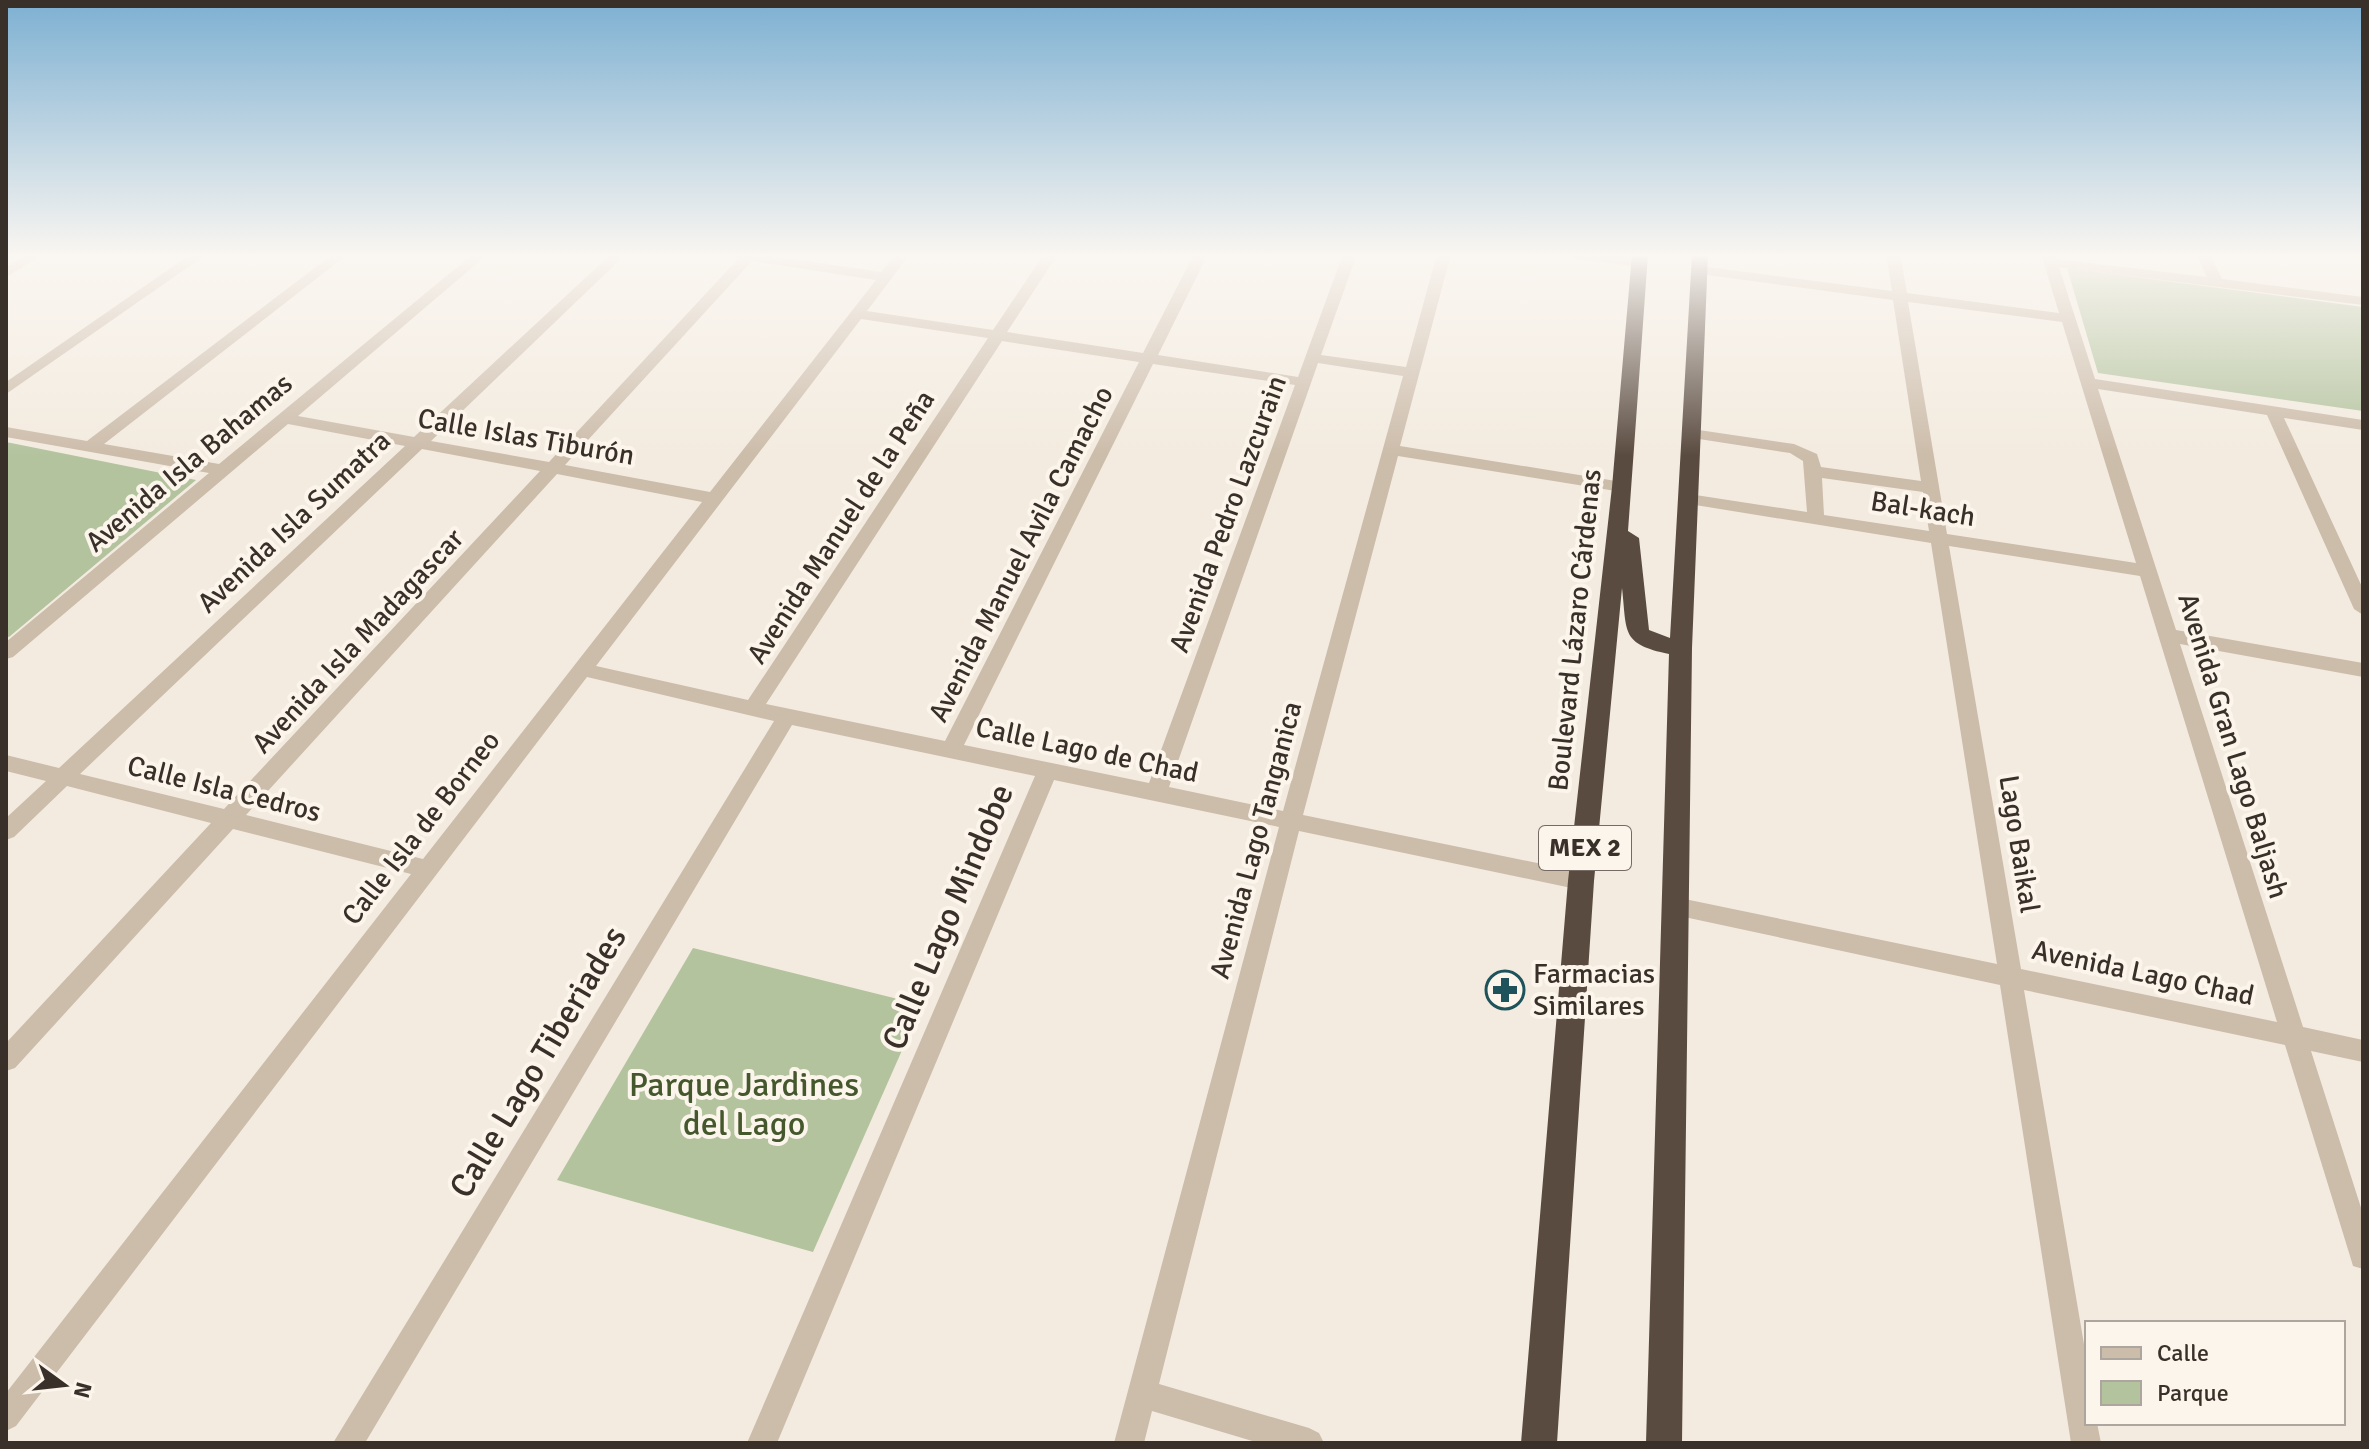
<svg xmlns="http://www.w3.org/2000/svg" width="2369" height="1449" font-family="Signika,sans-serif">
<rect width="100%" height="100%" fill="#f3ebdf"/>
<!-- green -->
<g fill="#b3c39e">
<path d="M 2067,268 L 2363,307 L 2363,411 L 2098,373 Z"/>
<path d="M 6,442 L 196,480 L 9,637 L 6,636 Z"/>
<path d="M 693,948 L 922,1005 L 813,1252 L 557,1180 Z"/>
</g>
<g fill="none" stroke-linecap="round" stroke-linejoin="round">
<!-- minor -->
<g fill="#ccbcaa" fill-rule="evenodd">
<path d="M 28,254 L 44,254 L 6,277 L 6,267 Z"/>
<path d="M 191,254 L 207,254 L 6,394 L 6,382 Z"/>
<path d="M 333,254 L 348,254 L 104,444 L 219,464 L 473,254 L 488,254 L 298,416 L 414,437 L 611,254 L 626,254 L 431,441 L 549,462 L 738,259 L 724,254 L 756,254 L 881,272 L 896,254 L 910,254 L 867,311 L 993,330 L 1044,254 L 1058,254 L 1007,332 L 1143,353 L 1194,254 L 1208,254 L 1158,355 L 1298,377 L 1343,254 L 1357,254 L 1321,355 L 1406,367 L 1437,254 L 1451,254 L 1400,446 L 1622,482 L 1630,487 L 1622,492 L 1398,456 L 1303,815 L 1581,872 L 1589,875 L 1592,881 L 1589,887 L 1581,890 L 1299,831 L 1159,1384 L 1309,1428 L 1319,1433 L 1324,1443 L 1259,1443 L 1152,1411 L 1144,1443 L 1114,1443 L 1279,827 L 1054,780 L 777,1443 L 747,1443 L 1035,776 L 792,725 L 365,1443 L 333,1443 L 774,721 L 587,677 L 16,1426 L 6,1431 L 6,1393 L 411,874 L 233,829 L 15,1068 L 6,1071 L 6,1043 L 211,823 L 67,786 L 14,837 L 6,840 L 6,818 L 46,781 L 6,771 L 6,755 L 59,768 L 405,446 L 288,424 L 13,657 L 6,659 L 6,642 L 209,473 L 6,437 L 6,427 L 87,441 ZM 752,261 L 876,280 L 710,492 L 565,465 ZM 861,319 L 988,338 L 748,700 L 596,666 ZM 1002,341 L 1139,362 L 945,741 L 766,704 ZM 1318,363 L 1403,376 L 1283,811 L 1169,787 ZM 1153,364 L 1295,385 L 1149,783 L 964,745 ZM 422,449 L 540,471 L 224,809 L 80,774 ZM 557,474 L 702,502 L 423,859 L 246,815 Z"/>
<path d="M 1566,254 C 1588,253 1629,250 1647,263 L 1640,267 L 1573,258 Z"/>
<path d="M 1886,254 L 1900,254 L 1907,293 L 2059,313 L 2041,254 L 2055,254 L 2056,259 L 2207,277 L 2196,254 L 2210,254 L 2222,279 L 2363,297 L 2363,305 L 2059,267 L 2095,379 L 2363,420 L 2363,430 L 2284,418 L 2363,589 L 2363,615 L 2354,609 L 2267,415 L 2098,389 L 2176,630 L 2363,663 L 2363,677 L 2180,644 L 2303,1027 L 2363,1040 L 2363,1062 L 2311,1051 L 2363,1214 L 2363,1269 L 2353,1266 L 2350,1256 L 2285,1045 L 2024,990 L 2087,1362 L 2087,1423 L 2097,1423 L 2101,1443 L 2071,1443 L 2000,985 L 1675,915 L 1667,913 L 1664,906 L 1667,899 L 1675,897 L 1997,964 L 1931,543 L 1689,504 L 1680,499 L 1689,494 L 1807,512 L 1803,461 L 1790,453 L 1686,437 L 1684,434 L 1692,429 L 1794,444 L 1817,454 L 1821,467 L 1921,481 L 1893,300 L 1700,274 L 1693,270 L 1700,266 L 1892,291 ZM 1908,302 L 2062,322 L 2136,563 L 1947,534 ZM 1822,478 L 1923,492 L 1929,531 L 1824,515 ZM 1949,546 L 2140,576 L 2277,1022 L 2021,969 Z"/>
</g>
<!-- highway -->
<path fill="#5a4b40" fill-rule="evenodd" d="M 1632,254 L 1648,254 L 1628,531 L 1639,538 L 1649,630 L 1670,638 L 1692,254 L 1708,254 L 1692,648 L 1682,1443 L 1646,1443 L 1669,654 C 1621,644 1627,633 1622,588 L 1594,881 L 1557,1443 L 1521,1443 L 1568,881 L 1612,487 Z"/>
</g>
<!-- sky -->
<linearGradient id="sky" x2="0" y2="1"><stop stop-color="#7db0d2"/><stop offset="0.56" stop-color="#faf6f1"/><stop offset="1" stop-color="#faf6f1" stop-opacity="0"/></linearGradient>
<rect width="2369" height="456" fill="url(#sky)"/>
<!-- icons -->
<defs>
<g id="pharmacy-ring" transform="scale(2)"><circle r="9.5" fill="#fbf5eb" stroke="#1e535c" stroke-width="1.5"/><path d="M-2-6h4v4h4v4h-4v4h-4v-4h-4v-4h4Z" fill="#1e535c"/></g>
</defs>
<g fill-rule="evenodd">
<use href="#pharmacy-ring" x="1505" y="990"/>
</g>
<g text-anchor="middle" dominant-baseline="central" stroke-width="8" stroke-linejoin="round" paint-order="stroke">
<!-- shield labels -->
<rect fill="#fbf5eb" stroke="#736b64" stroke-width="2" x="1539" y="826" width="92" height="44" rx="6"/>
<g font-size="26" font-weight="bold" fill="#39302a">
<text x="1585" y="848">MEX 2</text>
</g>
<!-- street labels -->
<g font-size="28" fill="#39302a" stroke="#fbf5eb">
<text transform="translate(526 437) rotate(10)">Calle Islas Tiburón</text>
<text transform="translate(189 463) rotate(-40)">Avenida Isla Bahamas</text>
<text transform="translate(1923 509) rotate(9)">Bal-kach</text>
<text transform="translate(1228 514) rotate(-70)">Avenida Pedro Lazcurain</text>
<text transform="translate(294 522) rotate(-43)">Avenida Isla Sumatra</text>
<text transform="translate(841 527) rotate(-57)">Avenida Manuel de la Peña</text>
<text transform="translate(1021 554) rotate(-63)">Avenida Manuel Avila Camacho</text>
<text transform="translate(1575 630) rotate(-84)">Boulevard Lázaro Cárdenas</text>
<text transform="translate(358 641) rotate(-47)">Avenida Isla Madagascar</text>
<text transform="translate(2233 746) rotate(73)">Avenida Gran Lago Baljash</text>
<text transform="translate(1087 750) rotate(12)">Calle Lago de Chad</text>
<text transform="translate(224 789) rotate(14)">Calle Isla Cedros</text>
<text transform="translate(421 828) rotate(-52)">Calle Isla de Borneo</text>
<text transform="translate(1256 840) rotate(-75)">Avenida Lago Tanganica</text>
<text transform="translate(2019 844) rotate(81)">Lago Baikal</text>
<text transform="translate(2143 973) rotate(12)">Avenida Lago Chad</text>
</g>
<!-- poi labels -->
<g font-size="28" fill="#39302a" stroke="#fbf5eb" text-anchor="start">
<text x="1533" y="974">Farmacias<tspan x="1533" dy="32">Similares</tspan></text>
</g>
<!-- near-street labels -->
<g font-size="34" fill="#39302a" stroke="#fbf5eb">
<text transform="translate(948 917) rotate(-67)">Calle Lago Mindobe</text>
<text transform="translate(538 1062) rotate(-59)">Calle Lago Tiberiades</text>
</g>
<!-- near-park labels -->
<g font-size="34" fill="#45582d" stroke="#fbf5eb">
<text x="744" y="1085">Parque Jardines<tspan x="744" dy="39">del Lago</tspan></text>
</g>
</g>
<!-- border -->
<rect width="2369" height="1449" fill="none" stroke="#39302a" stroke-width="16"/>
<!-- legend -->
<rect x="2085" y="1321" width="260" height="104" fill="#fbf5eb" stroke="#ada69e" stroke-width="2"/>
<rect x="2101" y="1347" width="40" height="12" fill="#ccbcaa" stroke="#ada69e" stroke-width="2"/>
<text x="2157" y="1361" font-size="24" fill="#39302a">Calle</text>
<rect x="2101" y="1381" width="40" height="24" fill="#b3c39e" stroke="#ada69e" stroke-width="2"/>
<text x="2157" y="1401" font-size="24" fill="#39302a">Parque</text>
<!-- north arrow -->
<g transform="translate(64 1385) rotate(105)" stroke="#fbf5eb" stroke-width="6" paint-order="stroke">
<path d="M0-6L14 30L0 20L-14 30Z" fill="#39302a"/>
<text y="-12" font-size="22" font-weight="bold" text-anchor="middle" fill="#39302a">N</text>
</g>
</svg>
